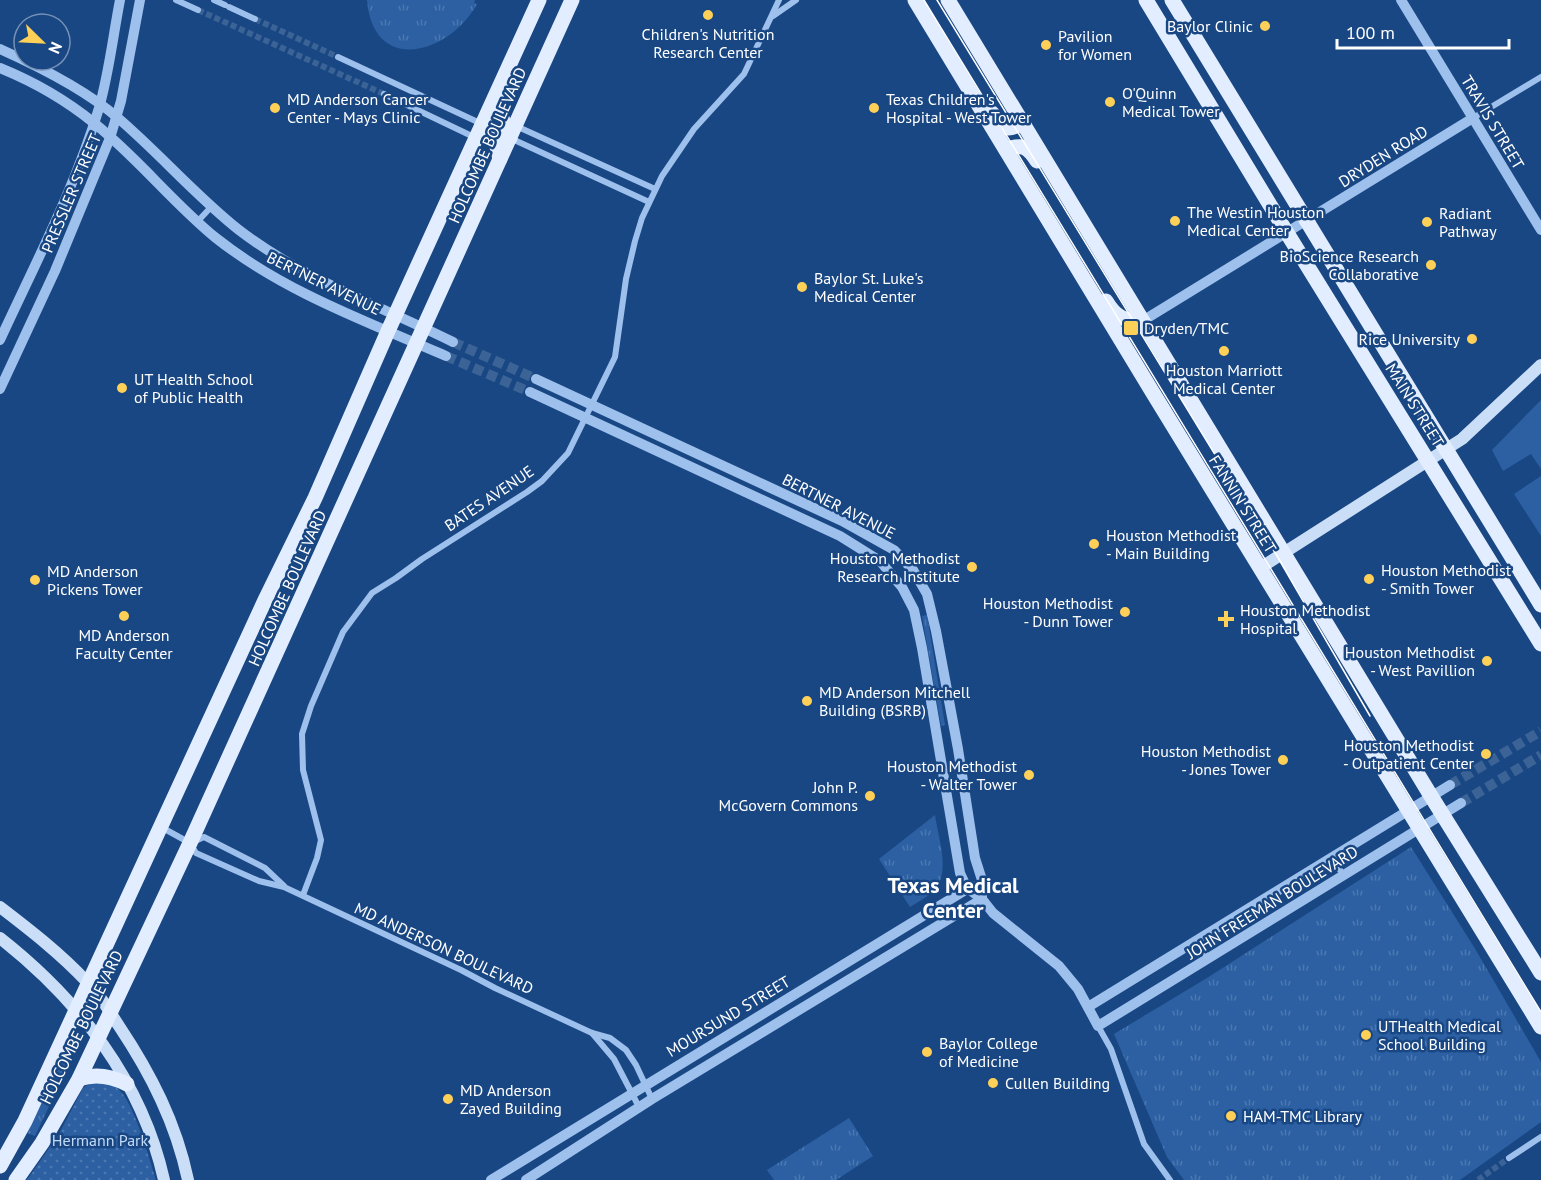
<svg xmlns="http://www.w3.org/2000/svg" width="1541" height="1180" font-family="'PT Sans',sans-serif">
<defs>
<pattern id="grass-tufts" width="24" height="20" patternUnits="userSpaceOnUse" patternTransform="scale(1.5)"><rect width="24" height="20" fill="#2c60a3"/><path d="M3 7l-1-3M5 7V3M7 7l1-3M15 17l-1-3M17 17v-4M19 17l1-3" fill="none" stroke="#4c78b1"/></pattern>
<pattern id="park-dots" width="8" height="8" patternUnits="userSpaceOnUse" patternTransform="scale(1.5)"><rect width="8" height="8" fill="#2c60a3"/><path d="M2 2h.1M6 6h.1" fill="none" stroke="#4c78b1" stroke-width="1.8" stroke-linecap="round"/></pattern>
</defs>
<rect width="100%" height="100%" fill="#194783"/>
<!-- grass -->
<g fill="url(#grass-tufts)">
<path d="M 367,0 L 475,0 L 474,3 L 477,4 C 449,55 373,75 367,0 Z"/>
<path d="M 927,615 L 945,725 L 941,726 L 922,616 Z"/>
<path d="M 935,815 C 938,838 952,874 933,891 C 927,898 917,902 910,907 L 879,859 Z"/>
<path d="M 1411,847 L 1474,947 L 1541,1062 L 1541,1122 L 1460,1180 L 1184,1180 L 1167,1157 L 1114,1034 L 1207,978 Z"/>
<path d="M 79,1036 L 81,1039 L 35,1136 L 27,1133 L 71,1042 Z"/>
<path d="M 849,1118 L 873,1156 L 836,1180 L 774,1180 L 767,1170 Z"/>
</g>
<!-- park -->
<path fill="url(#park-dots)" d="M 99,1081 C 105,1083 112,1084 117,1088 C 134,1101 149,1158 156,1180 L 27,1180 L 59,1134 L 83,1088 L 89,1084 Z"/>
<!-- pitch -->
<g fill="#2c60a3">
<path d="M 1541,400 L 1541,469 L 1531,454 L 1503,471 L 1492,450 Z"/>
<path d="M 1541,476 L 1541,536 L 1514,494 Z"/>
</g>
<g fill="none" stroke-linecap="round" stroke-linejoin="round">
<!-- minor-tunnel -->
<g stroke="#3c6396" stroke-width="6" stroke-dasharray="6 3" stroke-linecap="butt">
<path d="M 198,10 L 384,94"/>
<path d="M 255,19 L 338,57"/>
<path d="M 1478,1180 L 1509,1158"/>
</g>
<!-- tertiary-tunnel -->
<g stroke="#3c6396" stroke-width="10" stroke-dasharray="10 5" stroke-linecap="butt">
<path d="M 453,342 L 536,379"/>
<path d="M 446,356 L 530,392"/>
<path d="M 1450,785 L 1541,731"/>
<path d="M 1461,803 L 1541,755"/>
</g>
<!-- minor -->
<g stroke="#9ec0ec" stroke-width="6">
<path d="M 176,0 L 198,10"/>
<path d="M 214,0 L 225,5"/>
<path d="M 229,7 L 255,19"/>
<path d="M 773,16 L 796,0"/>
<path d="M 338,57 L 482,124"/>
<path d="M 384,94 L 476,138"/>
<path d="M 1473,118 L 1541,77"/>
<path d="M 516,126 L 655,189"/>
<path d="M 510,138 L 649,202"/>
<path d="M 198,221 L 212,206"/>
<path d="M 161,827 L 190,843 L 196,853 L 259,881 L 284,887 L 461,970 L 495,988 L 592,1033 L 610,1038 L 626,1050 L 636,1065 L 652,1099"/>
<path d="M 193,842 L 204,837 L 265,868 L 284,886"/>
<path d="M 1332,857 L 1343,875"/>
<path d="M 303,895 L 317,858 L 321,840 L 303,770 L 302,734 L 311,706 L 343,632 L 372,593 L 396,578 L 422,559 L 527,492 L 542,481 L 568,453 L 615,357 L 626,279 L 635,241 L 642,218 L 662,176 L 694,129 L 744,74 L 779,0"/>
<path d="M 1197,940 L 1208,958"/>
<path d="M 1098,1026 L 1111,1049 L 1144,1144 L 1170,1180"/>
<path d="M 592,1033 L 614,1059 L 639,1107"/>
<path d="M 1509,1158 L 1541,1137"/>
</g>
<!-- tertiary -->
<g stroke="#9ec0ec" stroke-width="10">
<path d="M 1401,0 L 1541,230"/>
<path d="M 0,49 C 38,66 87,91 118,118 C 160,154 196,196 239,230 C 304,280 381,306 453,342"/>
<path d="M 0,68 C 32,81 67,101 94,123 C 138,158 173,203 216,238 C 284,292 368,322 446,356"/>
<path d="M 1118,336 L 1473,118"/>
<path d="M 0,340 C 35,264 75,188 99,108 C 109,73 113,36 120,0"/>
<path d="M 536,379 L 842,521 L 894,550 L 913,570 L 927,594 L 936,631 L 958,749 L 975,858 L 982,880 L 982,899"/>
<path d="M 0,389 L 55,271 L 110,138 L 121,101 L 140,0"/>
<path d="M 530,392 L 840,536 L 880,561 L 902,587 L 914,610 L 922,648 L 960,873 L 967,888 L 982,899 L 993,913 L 1059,966 L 1078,989 L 1098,1026 L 1461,803"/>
<path d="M 1088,1007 L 1450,785"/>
<path d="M 491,1180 L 972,886"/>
<path d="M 526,1180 L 652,1099 L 982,899"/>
</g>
<!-- secondary -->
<g stroke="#cadef8" stroke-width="12">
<path d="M 1260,568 L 1462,439 L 1541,365"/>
<path d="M 0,907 C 30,930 61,954 87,982 C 100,994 109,1011 119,1026 C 151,1074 176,1123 188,1180"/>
<path d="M 0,938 C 79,1000 142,1081 164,1180"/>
</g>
<!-- primary -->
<g stroke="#e2edff" stroke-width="15">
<path d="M 915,0 L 1153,393 L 1541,1027"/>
<path d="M 948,0 L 1431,796 L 1541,973"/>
<path d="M 1146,0 L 1287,233 L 1541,644"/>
<path d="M 1172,0 L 1541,605"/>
<path d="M 500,95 L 499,111 L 510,138"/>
<path d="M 992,113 C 1002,128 1006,133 1022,123"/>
<path d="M 483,125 L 493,130 L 500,159"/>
<path d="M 1006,150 C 1022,143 1028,147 1037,161"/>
<path d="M 1106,301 C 1115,316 1124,322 1142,321"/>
<path d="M 79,1079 C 96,1073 111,1076 127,1084"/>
<path d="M 0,1166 L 25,1121 L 266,598 L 315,498 L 388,331 L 539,0"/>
<path d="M 16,1180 L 42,1143 L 79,1079 L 190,843 L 572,0"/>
</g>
<!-- tram -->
<g stroke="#fff" stroke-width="1.5">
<path d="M 924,0 L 1541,1012"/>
<path d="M 937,0 L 1277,556 L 1370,716"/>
</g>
</g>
<!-- markers -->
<g fill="#ffd058" stroke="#194783" stroke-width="2">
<circle cx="708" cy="15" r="6"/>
<circle cx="1265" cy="26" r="6"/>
<circle cx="1046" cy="45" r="6"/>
<circle cx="1110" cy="102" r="6"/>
<circle cx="275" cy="108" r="6"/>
<circle cx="874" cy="108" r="6"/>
<circle cx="1175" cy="221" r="6"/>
<circle cx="1427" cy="222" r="6"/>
<circle cx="1431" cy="265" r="6"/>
<circle cx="802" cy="287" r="6"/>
<rect x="1123" y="320" width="16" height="16" rx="3"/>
<circle cx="1472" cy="339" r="6"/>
<circle cx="1224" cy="351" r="6"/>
<circle cx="122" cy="388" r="6"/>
<circle cx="1094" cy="544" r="6"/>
<circle cx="972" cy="567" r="6"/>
<circle cx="1369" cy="579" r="6"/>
<circle cx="35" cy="580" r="6"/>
<circle cx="1125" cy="612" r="6"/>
<circle cx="124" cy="616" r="6"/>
<path d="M1223 610h6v6h6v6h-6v6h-6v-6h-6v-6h6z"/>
<circle cx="1487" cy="661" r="6"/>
<circle cx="807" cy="701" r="6"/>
<circle cx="1486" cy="754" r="6"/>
<circle cx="1283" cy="760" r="6"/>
<circle cx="1029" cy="775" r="6"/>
<circle cx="870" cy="796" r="6"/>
<circle cx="1366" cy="1035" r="6"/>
<circle cx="927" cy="1052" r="6"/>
<circle cx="993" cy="1083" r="6"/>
<circle cx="448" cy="1099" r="6"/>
<circle cx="1231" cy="1116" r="6"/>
</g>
<g text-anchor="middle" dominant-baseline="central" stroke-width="5" stroke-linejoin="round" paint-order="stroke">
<!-- poi labels -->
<g font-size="16" fill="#fff" stroke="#194783" text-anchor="start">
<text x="1253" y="26" text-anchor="end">Baylor Clinic</text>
<text x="708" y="34" text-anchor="middle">Children's Nutrition<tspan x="708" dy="18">Research Center</tspan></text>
<text x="1058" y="36">Pavilion<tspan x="1058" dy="18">for Women</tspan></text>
<text x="1122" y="93">O'Quinn<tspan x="1122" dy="18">Medical Tower</tspan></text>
<text x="287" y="99">MD Anderson Cancer<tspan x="287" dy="18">Center - Mays Clinic</tspan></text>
<text x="886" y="99">Texas Children's<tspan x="886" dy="18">Hospital - West Tower</tspan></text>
<text x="1187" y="212">The Westin Houston<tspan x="1187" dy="18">Medical Center</tspan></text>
<text x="1439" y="213">Radiant<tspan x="1439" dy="18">Pathway</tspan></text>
<text x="1419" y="256" text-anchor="end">BioScience Research<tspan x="1419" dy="18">Collaborative</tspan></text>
<text x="814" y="278">Baylor St. Luke's<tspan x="814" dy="18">Medical Center</tspan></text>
<text x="1144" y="328">Dryden/TMC</text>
<text x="1460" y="339" text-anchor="end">Rice University</text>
<text x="1224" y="370" text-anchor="middle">Houston Marriott<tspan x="1224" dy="18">Medical Center</tspan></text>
<text x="134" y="379">UT Health School<tspan x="134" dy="18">of Public Health</tspan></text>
<text x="1106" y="535">Houston Methodist<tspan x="1106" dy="18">- Main Building</tspan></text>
<text x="960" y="558" text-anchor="end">Houston Methodist<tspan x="960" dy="18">Research Institute</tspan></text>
<text x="1381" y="570">Houston Methodist<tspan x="1381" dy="18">- Smith Tower</tspan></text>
<text x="47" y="571">MD Anderson<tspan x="47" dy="18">Pickens Tower</tspan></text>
<text x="1113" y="603" text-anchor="end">Houston Methodist<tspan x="1113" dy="18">- Dunn Tower</tspan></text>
<text x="1240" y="610">Houston Methodist<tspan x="1240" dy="18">Hospital</tspan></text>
<text x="124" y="635" text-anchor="middle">MD Anderson<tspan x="124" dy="18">Faculty Center</tspan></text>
<text x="1475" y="652" text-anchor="end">Houston Methodist<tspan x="1475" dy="18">- West Pavillion</tspan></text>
<text x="819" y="692">MD Anderson Mitchell<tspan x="819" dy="18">Building (BSRB)</tspan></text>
<text x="1474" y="745" text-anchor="end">Houston Methodist<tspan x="1474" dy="18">- Outpatient Center</tspan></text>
<text x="1271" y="751" text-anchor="end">Houston Methodist<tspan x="1271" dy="18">- Jones Tower</tspan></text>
<text x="1017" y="766" text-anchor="end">Houston Methodist<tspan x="1017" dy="18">- Walter Tower</tspan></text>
<text x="858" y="787" text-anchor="end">John P.<tspan x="858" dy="18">McGovern Commons</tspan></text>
<text x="1378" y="1026">UTHealth Medical<tspan x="1378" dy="18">School Building</tspan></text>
<text x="939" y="1043">Baylor College<tspan x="939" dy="18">of Medicine</tspan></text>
<text x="1005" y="1083">Cullen Building</text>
<text x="460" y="1090">MD Anderson<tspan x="460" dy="18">Zayed Building</tspan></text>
<text x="1243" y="1116">HAM-TMC Library</text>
</g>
<!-- street labels -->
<g font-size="16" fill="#fff" stroke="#194783">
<text transform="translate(1493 122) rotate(59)">TRAVIS STREET</text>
<text transform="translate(487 145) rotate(-66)">HOLCOMBE BOULEVARD</text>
<text transform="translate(1383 156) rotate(-32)">DRYDEN ROAD</text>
<text transform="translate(71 193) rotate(-67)">PRESSLER STREET</text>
<text transform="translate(324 283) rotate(26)">BERTNER AVENUE</text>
<text transform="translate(1415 405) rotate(58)">MAIN STREET</text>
<text transform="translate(489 498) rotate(-34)">BATES AVENUE</text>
<text transform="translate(1243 504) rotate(58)">FANNIN STREET</text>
<text transform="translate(839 506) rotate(27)">BERTNER AVENUE</text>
<text transform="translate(287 588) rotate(-66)">HOLCOMBE BOULEVARD</text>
<text transform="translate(1272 902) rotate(-32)">JOHN FREEMAN BOULEVARD</text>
<text transform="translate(444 948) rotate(25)">MD ANDERSON BOULEVARD</text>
<text transform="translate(728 1016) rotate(-31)">MOURSUND STREET</text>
<text transform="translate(81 1027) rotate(-64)">HOLCOMBE BOULEVARD</text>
</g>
<!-- park labels -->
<g font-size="16" fill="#c3dbf9" stroke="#194783">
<text x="100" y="1140">Hermann Park</text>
</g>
<!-- district labels -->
<g font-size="22" font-weight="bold" fill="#fff" stroke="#194783">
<text x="953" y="885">Texas Medical<tspan x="953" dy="25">Center</tspan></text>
</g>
</g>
<!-- north arrow -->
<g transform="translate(42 42) rotate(114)"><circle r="28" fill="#194783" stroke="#7591b5" stroke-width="1.5"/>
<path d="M0-4.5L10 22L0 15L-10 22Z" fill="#ffd058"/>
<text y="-9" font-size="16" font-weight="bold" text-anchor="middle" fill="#ffffff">N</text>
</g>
<!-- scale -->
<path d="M1337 39v9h172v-9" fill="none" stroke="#ffffff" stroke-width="3"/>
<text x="1346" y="39" font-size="18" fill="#ffffff" stroke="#194783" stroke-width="4.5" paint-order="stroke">100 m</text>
</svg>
